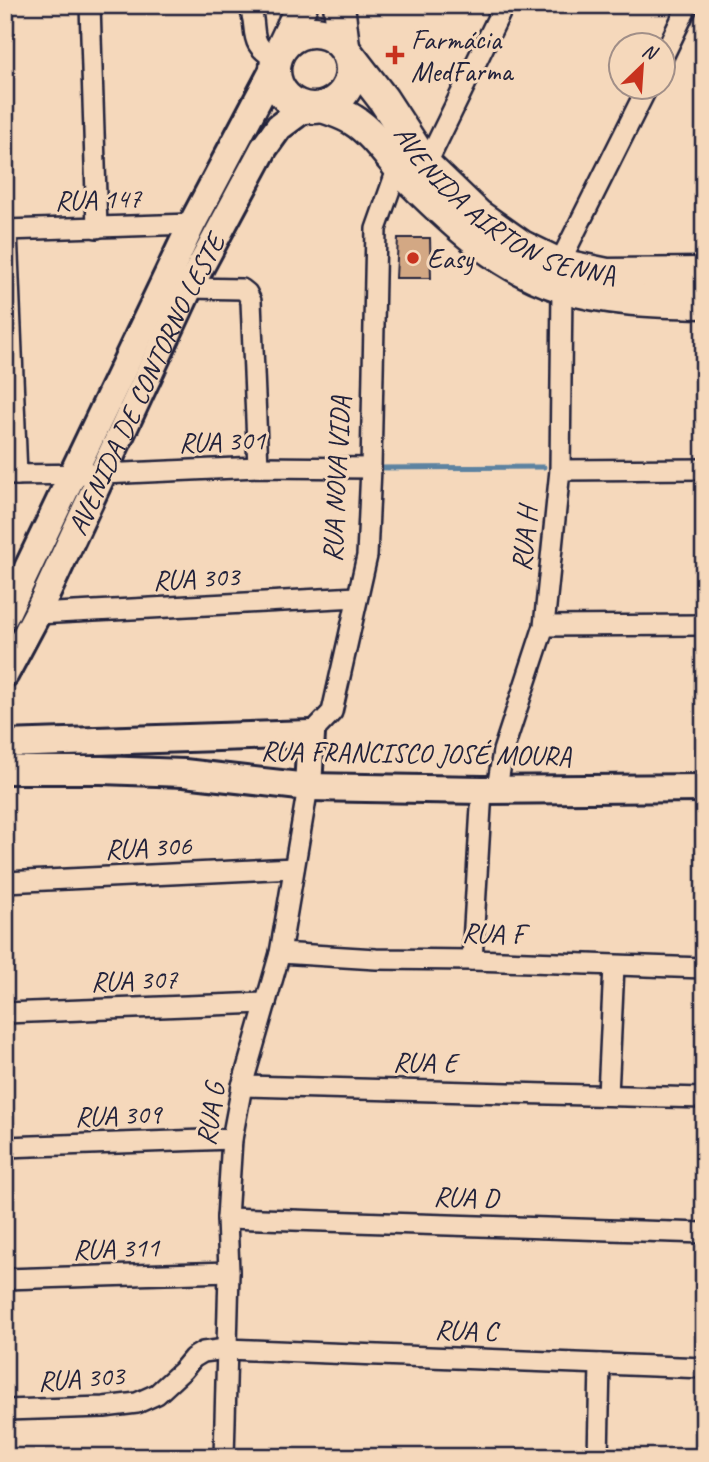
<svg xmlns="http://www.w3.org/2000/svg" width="709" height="1462" font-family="Caveat,sans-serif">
<rect width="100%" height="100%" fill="#f5d8bb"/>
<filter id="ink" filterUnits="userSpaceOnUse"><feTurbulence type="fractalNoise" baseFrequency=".0143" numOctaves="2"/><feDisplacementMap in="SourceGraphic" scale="14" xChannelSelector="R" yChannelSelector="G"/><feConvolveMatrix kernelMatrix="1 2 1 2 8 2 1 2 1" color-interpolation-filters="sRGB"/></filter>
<g filter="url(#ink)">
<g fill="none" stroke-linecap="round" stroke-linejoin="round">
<!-- stream -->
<path stroke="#5d83a1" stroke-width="5" d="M 374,468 L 544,467"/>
</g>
<!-- building -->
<path fill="#d3a884" stroke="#22223b" stroke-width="2" d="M 398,238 L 430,238 L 431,278 L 396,278 Z"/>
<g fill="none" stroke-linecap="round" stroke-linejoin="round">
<!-- street casing -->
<g stroke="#22223b" stroke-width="24">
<g id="street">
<path d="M 90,5 L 97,228"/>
<path d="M 247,5 C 257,16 251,32 258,44 C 262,51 270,56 276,60"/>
<path d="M 664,55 L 688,5"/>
<path d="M 426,165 L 504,5"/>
<path d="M 5,230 L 192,224"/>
<path d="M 7,230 L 17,475"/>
<path d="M 559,264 L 647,88"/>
<path d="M 189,288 L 242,289 L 247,293 L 251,301 L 258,467"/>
<path d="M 560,470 L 704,469"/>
<path d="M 5,475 L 103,474 L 258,467 L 371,468"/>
<path d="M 37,614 L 357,597"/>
<path d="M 544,626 L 704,625"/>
<path d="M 311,734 L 332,712 L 367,556 L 371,468 L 376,229 L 398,167"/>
<path d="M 497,789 L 503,751 L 544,626 L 560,470 L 562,287"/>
<path d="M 5,882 L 294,868"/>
<path d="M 280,953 L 376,959 L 472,960 L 704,968"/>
<path d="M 472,960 L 482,790"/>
<path d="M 5,1013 L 266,1003"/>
<path d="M 242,1086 L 704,1098"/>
<path d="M 608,1095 L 614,966"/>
<path d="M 5,1147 L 232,1139"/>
<path d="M 227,1218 L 704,1233"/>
<path d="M 5,1279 L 229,1272"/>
<path d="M 5,1410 L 104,1407 L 137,1403 L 157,1394 L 183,1370 L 193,1358 L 203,1352 L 226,1349 L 704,1368"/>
<path d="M 224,1457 L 229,1272 L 227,1218 L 232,1139 L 242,1086 L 280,953 L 308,787"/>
<path d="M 598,1457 L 600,1364"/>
</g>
</g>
<!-- secondary casing -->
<g stroke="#22223b" stroke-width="32">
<g id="secondary">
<path d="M 5,616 L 192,224 L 275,67"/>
<path id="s1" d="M 5,674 L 37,614 L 189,288 L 264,148 L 279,127 L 306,107"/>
<path d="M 5,744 L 311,734 L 308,787"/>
<path d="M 5,770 L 101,770 L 184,773 L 308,787 L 482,790 L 704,788"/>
</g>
</g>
<!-- primary casing -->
<g stroke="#22223b" stroke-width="35">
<g id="primary">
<path d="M 339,5 L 344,46"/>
<circle cx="313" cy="70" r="38"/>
<path d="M 282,47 L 302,5"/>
<path id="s2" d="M 349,55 L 383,99 L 426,165 L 478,215 L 522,246 L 559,264 L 607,274 L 704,273"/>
<path d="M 323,107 C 333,111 344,114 353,120 C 376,134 392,162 411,181 C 454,224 502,269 562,287 C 607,301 656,302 704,303"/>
</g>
</g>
<!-- street -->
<use href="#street" stroke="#f5d8bb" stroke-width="19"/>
<!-- secondary -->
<use href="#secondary" stroke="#f5d8bb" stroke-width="26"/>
<!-- primary -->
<use href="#primary" stroke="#f5d8bb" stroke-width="30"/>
</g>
</g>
<!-- markers -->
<g fill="#c8321e" stroke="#f5d8bb" stroke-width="2.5">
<path d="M391.5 44.5h7v7h7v7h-7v7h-7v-7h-7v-7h7z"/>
<circle cx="413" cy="258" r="7"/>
</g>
<g text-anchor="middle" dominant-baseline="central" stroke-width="6" stroke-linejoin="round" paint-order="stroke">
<!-- poi labels -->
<g font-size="28" fill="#22223b" stroke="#f5d8bb" text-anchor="start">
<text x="411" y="39">Farmácia<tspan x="411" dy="32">MedFarma</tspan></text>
<text x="427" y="258">Easy</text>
</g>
<!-- street labels -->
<g font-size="28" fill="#22223b" stroke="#f5d8bb">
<text stroke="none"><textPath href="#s2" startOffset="224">AVENIDA AIRTON SENNA</textPath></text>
<text transform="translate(98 199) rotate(-2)">RUA 147</text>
<text stroke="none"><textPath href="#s1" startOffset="322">AVENIDA DE CONTORNO LESTE</textPath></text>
<text transform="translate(222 441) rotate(-2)">RUA 301</text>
<text transform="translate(336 479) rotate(-87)">RUA NOVA VIDA</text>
<text transform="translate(524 539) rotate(-84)">RUA H</text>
<text transform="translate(196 578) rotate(-3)">RUA 303</text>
<text transform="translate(416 753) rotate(1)">RUA FRANCISCO JOSÉ MOURA</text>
<text transform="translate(148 847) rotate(-3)">RUA 306</text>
<text transform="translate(493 933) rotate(2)">RUA F</text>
<text transform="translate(134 980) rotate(-2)">RUA 307</text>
<text transform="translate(425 1062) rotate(1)">RUA E</text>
<text transform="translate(210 1114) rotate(-81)">RUA G</text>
<text transform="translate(118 1115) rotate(-2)">RUA 309</text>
<text transform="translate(466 1197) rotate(2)">RUA D</text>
<text transform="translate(116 1248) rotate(-2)">RUA 311</text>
<text transform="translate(466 1330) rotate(2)">RUA C</text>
<text transform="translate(81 1378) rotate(-4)">RUA 303</text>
</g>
</g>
<!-- margin -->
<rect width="709" height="1462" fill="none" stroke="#f5d8bb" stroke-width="28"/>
<rect x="14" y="14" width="681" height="1434" fill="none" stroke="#22223b" stroke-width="2.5" filter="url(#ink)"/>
<!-- north arrow -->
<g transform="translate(642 66) rotate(25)"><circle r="33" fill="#f5d8bb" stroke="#a18f88" stroke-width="2"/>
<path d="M0-5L12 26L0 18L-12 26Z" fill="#c8321e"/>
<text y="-10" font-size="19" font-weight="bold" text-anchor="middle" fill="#22223b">N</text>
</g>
</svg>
